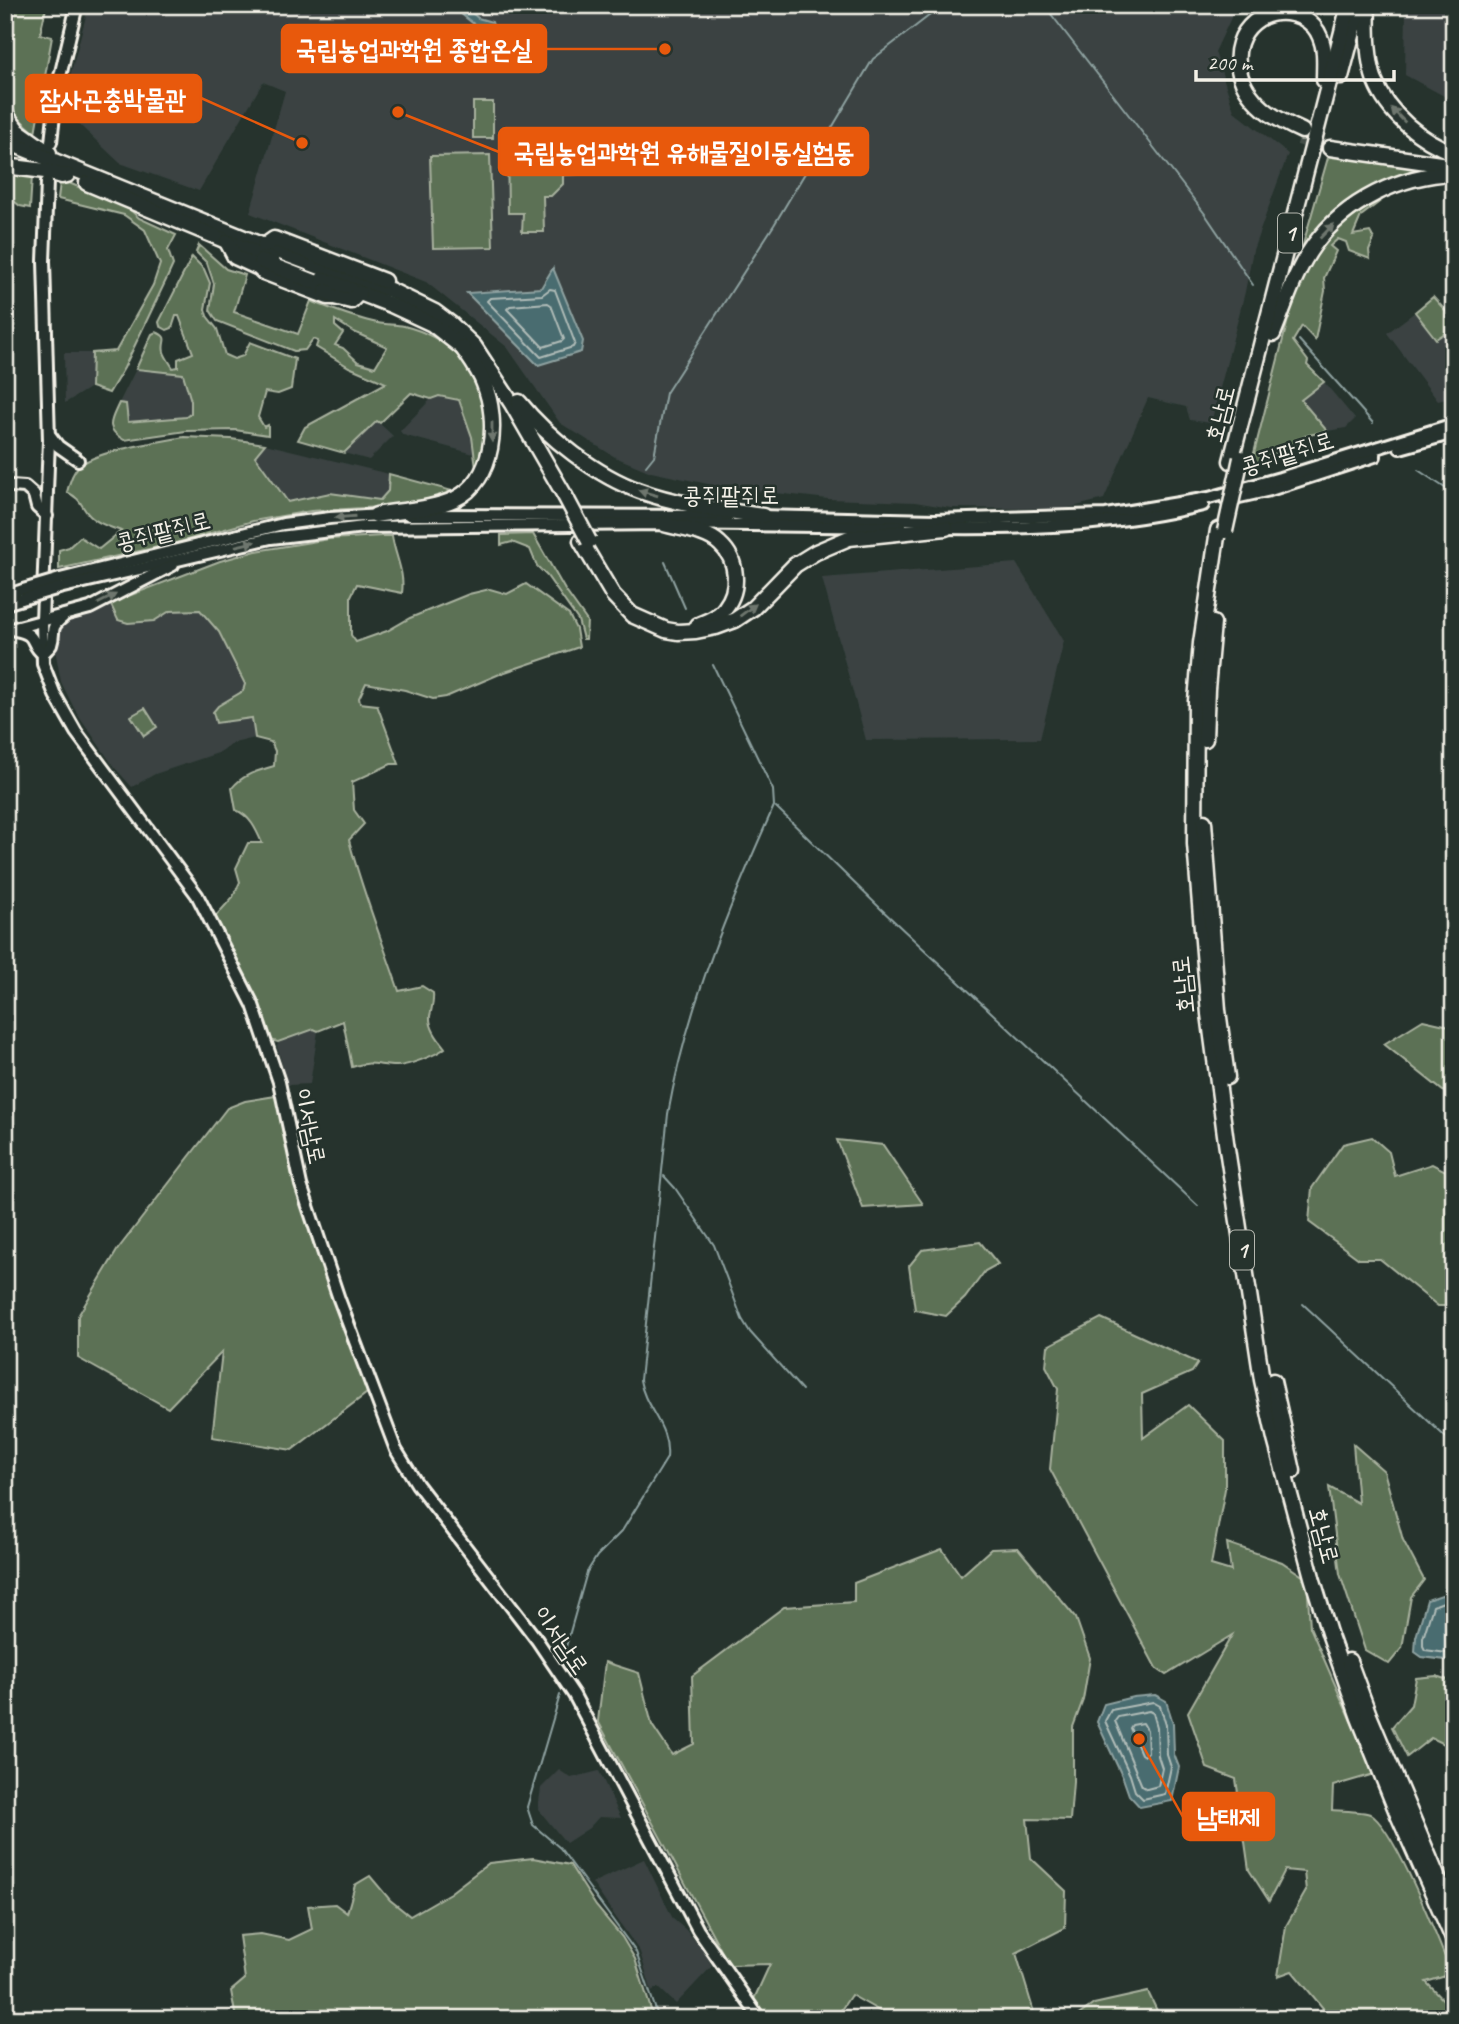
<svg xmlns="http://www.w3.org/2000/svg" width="1459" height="2024" font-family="Caveat,'Poor Story',sans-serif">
<rect width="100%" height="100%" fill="#26332d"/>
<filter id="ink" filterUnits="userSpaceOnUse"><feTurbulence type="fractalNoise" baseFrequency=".0143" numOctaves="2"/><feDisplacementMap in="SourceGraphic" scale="14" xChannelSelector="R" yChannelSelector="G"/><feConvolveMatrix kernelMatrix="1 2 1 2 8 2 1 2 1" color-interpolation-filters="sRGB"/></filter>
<g filter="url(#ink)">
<!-- built -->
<g fill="#3a4342">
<path d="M 89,5 L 1237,5 L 1215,52 L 1234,111 L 1288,154 L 1253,250 L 1245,292 L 1211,423 L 1190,420 L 1186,407 L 1148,398 L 1104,499 L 1065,509 L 951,508 L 915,502 L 828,499 L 722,487 L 651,472 L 615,457 L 560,423 L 507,347 L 426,282 L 250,213 L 285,91 L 263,82 L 199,191 L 120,163 L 68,114 L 71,72 Z"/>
<path d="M 1406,5 L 1454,5 L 1454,98 L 1444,96 L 1405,75 Z"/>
<path d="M 1415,312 L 1436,339 L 1454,327 L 1454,397 L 1438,401 L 1387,333 Z"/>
<path d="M 64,353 L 92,353 L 91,387 L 65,403 Z"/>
<path d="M 136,369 L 183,374 L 191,401 L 191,413 L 186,417 L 128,422 L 126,404 L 119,403 Z"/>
<path d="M 1324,382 L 1355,419 L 1346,428 L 1327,431 L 1301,400 Z"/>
<path d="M 439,396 L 459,400 L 472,437 L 474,454 L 403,435 L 400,431 L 431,399 Z"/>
<path d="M 377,421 L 393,436 L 369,460 L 344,453 Z"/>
<path d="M 265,444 L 389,474 L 388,491 L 380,500 L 330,493 L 288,502 L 255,456 Z"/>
<path d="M 1016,563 L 1064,641 L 1040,739 L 866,740 L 822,578 Z"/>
<path d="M 110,603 L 118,620 L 154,621 L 170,611 L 200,610 L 219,632 L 245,684 L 243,691 L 218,706 L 217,723 L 252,718 L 255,738 L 234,743 L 218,753 L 155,774 L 132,787 L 114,767 L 75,710 L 61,682 L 55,649 L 55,633 L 59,625 L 68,618 Z"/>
<path d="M 314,1029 L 318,1031 L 310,1084 L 288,1085 L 277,1047 L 278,1042 Z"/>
<path d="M 559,1770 L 571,1778 L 599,1771 L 621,1818 L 599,1817 L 589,1828 L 566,1843 L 538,1809 L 541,1788 Z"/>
<path d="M 644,1859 L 673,1919 L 686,1930 L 702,1949 L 712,1966 L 676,2004 L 658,1987 L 652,1992 L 640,1952 L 592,1883 Z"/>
</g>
<!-- green -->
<g fill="#5c7155" stroke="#a8b19e" stroke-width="2" fill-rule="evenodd">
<path d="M 5,5 L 56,5 L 46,8 L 40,34 L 52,37 L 35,133 L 13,113 L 5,102 Z"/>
<rect x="473" y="102" width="20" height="36"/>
<path d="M 579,138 L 578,174 L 563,175 L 563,184 L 551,196 L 543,196 L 544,232 L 522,232 L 523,213 L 508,213 L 507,141 Z"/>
<path d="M 1329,154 L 1437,169 L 1367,191 L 1334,213 L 1302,248 Z"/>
<path d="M 490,155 L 493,247 L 433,248 L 430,156 Z"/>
<path d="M 5,170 L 32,176 L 30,208 L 20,206 L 15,202 L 8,207 L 8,219 L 5,221 Z"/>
<path d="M 60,182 L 69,183 L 127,207 L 139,218 L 176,235 L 168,250 L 173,265 L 167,278 L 124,368 L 109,393 L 91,387 L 92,353 L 116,351 L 153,285 L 160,264 L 145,230 L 124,215 L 58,199 Z"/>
<path d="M 1399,187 L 1361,216 L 1353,235 L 1370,232 L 1374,239 L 1369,251 L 1370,259 L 1349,251 L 1346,242 L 1338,239 L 1330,246 L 1336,251 L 1324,278 L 1325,291 L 1315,340 L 1302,326 L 1293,341 L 1308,361 L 1307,365 L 1324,382 L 1301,400 L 1327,431 L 1305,436 L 1291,449 L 1285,448 L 1250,469 L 1294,296 L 1312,257 L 1327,234 Z"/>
<path d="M 199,245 L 226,269 L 245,275 L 234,312 L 298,334 L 311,301 C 331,309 352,317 373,322 C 383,325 394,324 404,326 C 444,336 476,363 483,405 C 487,429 487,445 476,467 L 472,437 L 459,400 L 439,396 L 431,399 L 411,393 L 380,423 L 377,421 L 344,453 L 298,440 L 305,427 L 386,383 L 349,367 L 316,347 L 318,341 L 313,339 L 305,350 L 294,351 L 217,321 L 210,310 L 214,284 L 207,263 L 196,252 ZM 335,320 L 354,332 L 387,347 L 375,367 L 358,362 L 343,348 L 335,345 L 343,333 L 335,326 Z"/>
<path d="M 192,257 L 204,269 L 210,283 L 205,309 L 207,316 L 217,329 L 225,355 L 234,359 L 243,356 L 250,342 L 295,359 L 291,389 L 278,394 L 265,392 L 258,417 L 264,427 L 268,425 L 268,435 L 235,430 L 186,431 L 124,440 C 104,428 111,421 119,403 L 126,404 L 128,422 L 186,417 L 191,413 L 191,401 L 183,374 L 136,369 L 152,334 L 156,332 C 171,338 161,341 164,352 C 165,356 170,363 173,368 L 178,367 L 178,359 L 193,353 L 179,316 L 176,316 L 172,328 L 167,330 L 160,326 L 159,322 Z"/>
<path d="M 1433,297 L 1454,320 L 1454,327 L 1436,339 L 1415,312 Z"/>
<path d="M 184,437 L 231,439 L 265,444 L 255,456 L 288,502 L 330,493 L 380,500 L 388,491 L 389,474 L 456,492 L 441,500 L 416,505 L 311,511 L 253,521 L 176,543 L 59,569 L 59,550 L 69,547 L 80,537 L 99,549 L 121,531 C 111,527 99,525 90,516 C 80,506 83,500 67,492 C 69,484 72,473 78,467 C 96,450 159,442 184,437 Z"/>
<path d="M 533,534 L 565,590 L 587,621 L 586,639 L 583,639 L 578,620 L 547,576 L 537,566 L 530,549 L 512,542 L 501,545 L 501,535 Z"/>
<path d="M 382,536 L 392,536 C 395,556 405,572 402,593 L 357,584 L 351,596 L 351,635 L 356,642 L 387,631 L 410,618 L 469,594 L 490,589 L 507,594 L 526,584 L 569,615 L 576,629 L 579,647 L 502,673 L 446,697 L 433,699 L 405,690 L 366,683 L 359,698 L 360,703 L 377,705 L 399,764 L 391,764 L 352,782 L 354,810 L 364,824 L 349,840 C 362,891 382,940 399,991 L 422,986 L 433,993 C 434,1002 432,1007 430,1016 C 429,1028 438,1039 445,1048 C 437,1055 407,1066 397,1066 C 378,1066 370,1060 352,1067 L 343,1021 L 318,1031 L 314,1029 L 278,1042 L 270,1040 L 214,918 L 233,897 L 240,882 L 236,868 L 248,843 L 262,843 C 256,829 250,816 236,810 L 232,788 C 243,774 258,771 274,766 L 275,751 L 271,742 L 255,738 L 252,718 L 216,723 L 213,712 L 218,706 L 243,691 L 245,684 L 219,632 L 200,610 L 170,611 L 154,621 L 128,623 L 118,620 L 110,603 L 220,561 L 256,551 L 329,539 Z"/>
<path d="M 145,708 L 157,727 L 144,736 L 131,716 Z"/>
<path d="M 1423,1020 L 1454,1027 L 1454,1094 L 1443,1091 L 1384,1044 Z"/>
<path d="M 282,1095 L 301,1185 L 339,1299 L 367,1393 L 292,1450 L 212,1437 L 222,1352 L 168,1408 L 78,1358 L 78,1316 L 118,1249 L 227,1108 L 245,1101 Z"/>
<path d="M 1372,1137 L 1389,1152 L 1395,1176 L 1432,1164 L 1454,1175 L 1454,1306 L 1438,1306 L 1380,1259 L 1359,1259 L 1309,1222 L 1312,1188 L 1343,1144 Z"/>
<path d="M 837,1140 L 883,1145 L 923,1204 L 863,1208 Z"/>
<path d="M 980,1242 L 998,1264 L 985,1271 L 965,1298 L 946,1316 L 915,1310 L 909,1266 L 922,1250 Z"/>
<path d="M 1101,1318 L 1198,1363 L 1192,1372 L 1142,1394 L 1143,1438 L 1188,1405 L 1225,1441 L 1225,1489 L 1211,1565 L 1231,1571 L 1227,1543 L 1282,1562 L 1307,1579 L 1310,1627 L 1374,1774 L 1333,1786 L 1332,1810 C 1341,1811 1363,1811 1370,1814 C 1395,1828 1439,1943 1452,1974 L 1426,1982 L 1454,2011 L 1454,2019 L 1315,2019 L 1323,2008 L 1292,1971 L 1278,1976 L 1286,1926 L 1306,1891 L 1304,1872 L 1285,1870 L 1269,1901 L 1249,1870 L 1236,1779 L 1207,1768 L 1188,1712 L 1232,1635 L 1166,1675 L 1156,1668 L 1050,1469 L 1058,1389 L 1046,1366 L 1048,1346 Z"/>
<path d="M 1353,1444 L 1384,1471 L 1403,1540 L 1424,1580 L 1411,1597 L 1402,1648 L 1389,1664 L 1365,1650 L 1340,1574 L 1329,1487 L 1358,1503 Z"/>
<path d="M 1018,1548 L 1076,1618 L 1090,1658 L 1083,1700 L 1073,1727 L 1073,1782 L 1070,1820 L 1027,1819 L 1031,1858 L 1066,1891 L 1065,1928 L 1016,1953 L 1036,2019 L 894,2019 L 851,1995 L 835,2019 L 769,2019 L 754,1999 L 770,1964 L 729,1965 L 598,1721 L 605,1662 L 639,1673 L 652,1725 L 672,1755 L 694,1744 L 692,1676 L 784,1607 L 854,1602 L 854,1583 L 942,1549 L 961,1576 L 991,1549 Z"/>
<path d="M 1436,1676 L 1454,1682 L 1454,1749 L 1431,1738 L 1407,1757 L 1392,1727 L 1411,1705 L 1416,1678 Z"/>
<path d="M 533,1858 L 570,1865 L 596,1906 L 622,1937 L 635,1959 L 654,2019 L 236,2019 L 231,1991 L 245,1979 L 239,1936 L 261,1934 L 289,1940 L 312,1929 L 308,1906 L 335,1904 L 347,1913 L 355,1885 L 370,1876 L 390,1900 L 410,1916 L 450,1893 L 489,1863 Z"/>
<path d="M 1148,1992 L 1161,2019 L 1073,2019 L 1094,2004 Z"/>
</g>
<!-- water -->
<g fill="#4a6c70" stroke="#8ea1a0" stroke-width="2">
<path d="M 450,5 L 463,5 L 478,18 L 492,22 L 494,29 L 480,29 Z"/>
<path d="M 553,268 L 583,341 L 581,352 L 538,365 L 467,293 L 541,288 Z"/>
<path d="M 1454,1591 L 1454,1661 L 1422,1657 L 1415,1652 L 1416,1637 L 1427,1600 Z"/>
<path d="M 1155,1695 L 1166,1701 L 1173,1723 L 1174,1754 L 1179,1767 L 1172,1801 L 1140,1807 L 1129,1795 L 1123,1778 L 1097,1722 L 1104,1704 L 1133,1697 Z"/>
</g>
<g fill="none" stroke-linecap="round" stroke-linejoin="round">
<!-- shore -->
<g stroke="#b0bcb8" stroke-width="2">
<path d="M 550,289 L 555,290 L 575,343 L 573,347 L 541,357 L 487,301 L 490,298 L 542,295 Z"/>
<path d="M 548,303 L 551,305 L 564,339 L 562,341 L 543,347 L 507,309 L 510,306 Z"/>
<path d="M 1454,1598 L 1433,1606 L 1423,1638 L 1423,1646 L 1425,1650 L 1454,1654"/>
<path d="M 1153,1702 L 1160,1706 L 1166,1725 L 1167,1755 L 1171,1767 L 1165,1794 L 1143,1799 L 1135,1791 L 1130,1775 L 1105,1721 L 1111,1710 Z"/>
<path d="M 1149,1711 L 1153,1713 L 1157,1727 L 1158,1756 L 1162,1768 L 1158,1786 L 1147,1789 L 1142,1786 L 1115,1721 L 1118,1717 Z"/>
<path d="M 1143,1723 L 1147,1730 L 1148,1752 L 1144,1756 L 1141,1754 L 1130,1728 L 1132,1725 Z"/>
</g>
<!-- stream -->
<g stroke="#8ea1a0" stroke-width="2">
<path d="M 1044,5 L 1205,214 L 1253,285"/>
<path d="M 1299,340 L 1373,423"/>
<path d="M 646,466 L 654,456 L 666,393 L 774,225 L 873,59 L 943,5"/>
<path d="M 1418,470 L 1454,494"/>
<path d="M 665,562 L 685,608"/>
<path d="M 776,807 L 881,909 L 1198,1206"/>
<path d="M 664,1176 L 675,1188 L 714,1245 L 742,1319 L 750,1332 L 802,1390"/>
<path d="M 1303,1304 L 1454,1445"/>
<path d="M 563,1667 L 565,1650 L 587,1572 L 597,1556 L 622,1531 L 667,1458 C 670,1425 645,1410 640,1380 L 668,1114 C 687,1007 730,904 774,806 L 773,790 L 713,665"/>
<path d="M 560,1695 L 527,1807 L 533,1825 L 560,1848 L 636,1952 L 659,2019"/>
</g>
<!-- highway-tunnel -->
<path stroke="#455049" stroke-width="14" stroke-dasharray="14 7" stroke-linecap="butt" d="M 1299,138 L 1330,148"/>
<!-- secondary casing -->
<g stroke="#f4f1e8" stroke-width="16">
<g id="secondary">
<path d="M 51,142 L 57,89 L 77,5"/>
<path d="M 47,182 L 44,261 L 49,440 L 42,621 L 43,664 L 55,695 L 76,732 L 197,895 L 253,1005 L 279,1082 L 301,1185 L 339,1299 L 396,1450 L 417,1484 L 537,1640 L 574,1695 L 698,1930 L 760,2019"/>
<path d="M 49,434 L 58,446 L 78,460"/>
<path d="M 1400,448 L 1454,433"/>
<path d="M 11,486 L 25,487 L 34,495 L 37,507 L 47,516"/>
<path d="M 1226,500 L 1270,490 L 1375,456"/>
<path d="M 409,515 L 728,516"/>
<path d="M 759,516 L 935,520 L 1106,515 L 1209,498 L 1280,478 L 1454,424"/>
<path d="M 941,528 C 1029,529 1118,526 1203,505"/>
<path d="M 60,579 L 283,524 L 330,518 L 382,515"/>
<path d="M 59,588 L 271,538 L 364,527 L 664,524 L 901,527"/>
<path d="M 5,596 L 23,590"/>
<path d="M 5,604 L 22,599"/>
<path d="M 11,629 L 90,608 L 173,565"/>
<path d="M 15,630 C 39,634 29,644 43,654 C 44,652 50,647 51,645 C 56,630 48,629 63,617"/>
</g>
</g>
<!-- highway casing -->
<g stroke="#f4f1e8" stroke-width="19">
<g id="highway">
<path d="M 1368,5 C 1367,28 1367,59 1375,81 C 1388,114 1421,141 1454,153"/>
<path d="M 1341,77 L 1360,5"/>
<path d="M 5,113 L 18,131 L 49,153"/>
<path d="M 1302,131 C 1291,126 1279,120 1269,113 C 1255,103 1242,87 1239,70 C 1230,31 1266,0 1303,18 C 1310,22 1317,29 1320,37 C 1326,50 1324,66 1324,80"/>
<path d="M 5,141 L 264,246 L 379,289 L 382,288 L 390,290 L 435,312 L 451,324 L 474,346 L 512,404 L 565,496"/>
<path d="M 1330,148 L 1454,166"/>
<path d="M 5,166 L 45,171 L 62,176 L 67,175"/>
<path d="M 87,183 L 272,260"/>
<path d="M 227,242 L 235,257 L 259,268 L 263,272 L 328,297 L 334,297"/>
<path d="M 264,246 L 274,239 L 384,281"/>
<path d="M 261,261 L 330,288"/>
<path d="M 323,279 L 391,305 L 432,324 L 464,349"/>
<path d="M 326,291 L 334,297 L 351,301 L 359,293"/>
<path d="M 1273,334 C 1285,305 1295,271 1314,245 C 1346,201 1400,175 1454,173"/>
<path d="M 519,402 C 547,437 597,476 640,491 C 679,505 722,510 763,516"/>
<path d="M 1231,461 L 1349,5"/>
<path d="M 376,515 C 402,510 431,510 455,499 C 495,480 499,420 484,384 C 479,370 470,359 462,347"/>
<path d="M 664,524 C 681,529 707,531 720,544 C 738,560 740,589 725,608 C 719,617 708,621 698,625"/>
<path d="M 1218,530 L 1201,643 L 1196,701 L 1195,844 L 1209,1014 L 1226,1142 L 1262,1380 L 1275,1439 L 1312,1577 L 1329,1633 L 1359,1718 L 1398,1815 L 1454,1941"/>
<path d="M 581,541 L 613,595 L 632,615 L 666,630 L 678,632 L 696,631 L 716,627 L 735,620 L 753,608 L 795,565 L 816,552 L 849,538 L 946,528"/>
<path d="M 1205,739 L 1207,689 L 1213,623"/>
<path d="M 1204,822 L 1218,1010 L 1227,1077"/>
<path d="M 1273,1381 L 1293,1471"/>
<path d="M 1349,1661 L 1369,1715 L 1454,1916"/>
</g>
</g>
<!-- secondary -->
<use href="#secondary" stroke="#26332d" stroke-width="10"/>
<!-- highway -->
<use href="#highway" stroke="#26332d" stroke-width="14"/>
<!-- secondary-bridge casing -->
<g stroke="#f4f1e8" stroke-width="16" stroke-linecap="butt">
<g id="secondary-bridge">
<path d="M 23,590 L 60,579"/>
<path d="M 22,599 L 59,588"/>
</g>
</g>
<!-- highway-bridge casing -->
<g stroke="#f4f1e8" stroke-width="19" stroke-linecap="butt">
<g id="highway-bridge">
<path d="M 565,496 L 589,541"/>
<path d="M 1225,531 L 1241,458"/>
</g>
</g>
<!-- secondary-bridge -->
<use href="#secondary-bridge" stroke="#26332d" stroke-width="10"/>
<!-- highway-bridge -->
<use href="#highway-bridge" stroke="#26332d" stroke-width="14"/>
</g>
<!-- one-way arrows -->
<defs><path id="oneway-solid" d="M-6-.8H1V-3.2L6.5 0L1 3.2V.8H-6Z" transform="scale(1.75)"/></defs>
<g fill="#6e766e">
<use href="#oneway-solid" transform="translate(1398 115) rotate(-134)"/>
<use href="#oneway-solid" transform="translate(1327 231) rotate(-46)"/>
<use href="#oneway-solid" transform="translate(492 432) rotate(90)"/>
<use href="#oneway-solid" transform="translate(648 493) rotate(-164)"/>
<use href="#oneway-solid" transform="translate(345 517) rotate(176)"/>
<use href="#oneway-solid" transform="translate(245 544) rotate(-13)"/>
<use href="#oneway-solid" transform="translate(107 599) rotate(-27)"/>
<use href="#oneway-solid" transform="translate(748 610) rotate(-37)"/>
</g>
</g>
<g text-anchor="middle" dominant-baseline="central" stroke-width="5" stroke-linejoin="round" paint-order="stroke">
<!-- shield labels -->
<g fill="#26332d" stroke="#b6b8b0" stroke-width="2">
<rect x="1278" y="213.5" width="24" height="39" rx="5"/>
<rect x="1230" y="1230.5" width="24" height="39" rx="5"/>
</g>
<g font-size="23" font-weight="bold" fill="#f4f1e8">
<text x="1290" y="233">1</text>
<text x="1242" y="1250">1</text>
</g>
<!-- street labels -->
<g font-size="24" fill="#f4f1e8" stroke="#26332d">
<text transform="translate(1220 414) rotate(-76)">호남로</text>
<text transform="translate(1287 453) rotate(-17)">콩쥐팥쥐로</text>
<text x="731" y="495">콩쥐팥쥐로</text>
<text transform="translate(163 531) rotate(-14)">콩쥐팥쥐로</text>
<text transform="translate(1183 985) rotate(-96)">호남로</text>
<text transform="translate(310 1126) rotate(78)">이서남로</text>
<text transform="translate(1324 1535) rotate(75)">호남로</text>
<text transform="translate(561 1640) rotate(55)">이서남로</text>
</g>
</g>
<!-- callouts -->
<path fill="none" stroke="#e8590c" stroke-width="2.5" d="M665 49L546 49M302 143L201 98M398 112L499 152M1139 1739L1183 1817"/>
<g fill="#e8590c" stroke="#26332d" stroke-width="2.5">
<circle cx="665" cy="49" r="7"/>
<circle cx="302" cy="143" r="7"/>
<circle cx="398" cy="112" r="7"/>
<circle cx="1139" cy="1739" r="7"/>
</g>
<g fill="#e8590c" stroke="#e8590c" stroke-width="2.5">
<rect x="282" y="25" width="264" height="47" rx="7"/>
<rect x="26" y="75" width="175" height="47" rx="7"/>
<rect x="499" y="128" width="369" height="47" rx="7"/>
<rect x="1183" y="1793" width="91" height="47" rx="7"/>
</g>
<g font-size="26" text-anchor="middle" font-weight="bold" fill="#fff">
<text x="414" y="58">국립농업과학원 종합온실</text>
<text x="113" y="108">잠사곤충박물관</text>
<text x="684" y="161">국립농업과학원 유해물질이동실험동</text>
<text x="1228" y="1826">남태제</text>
</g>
<!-- margin -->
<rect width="1459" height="2024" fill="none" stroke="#26332d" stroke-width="28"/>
<rect x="14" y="14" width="1431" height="1996" fill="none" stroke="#f4f1e8" stroke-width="2.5" filter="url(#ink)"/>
<!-- scale -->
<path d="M1196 70v10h198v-10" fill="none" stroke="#f4f1e8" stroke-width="3.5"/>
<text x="1207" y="70" font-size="21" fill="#f4f1e8" stroke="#26332d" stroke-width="5" paint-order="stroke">200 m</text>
</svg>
